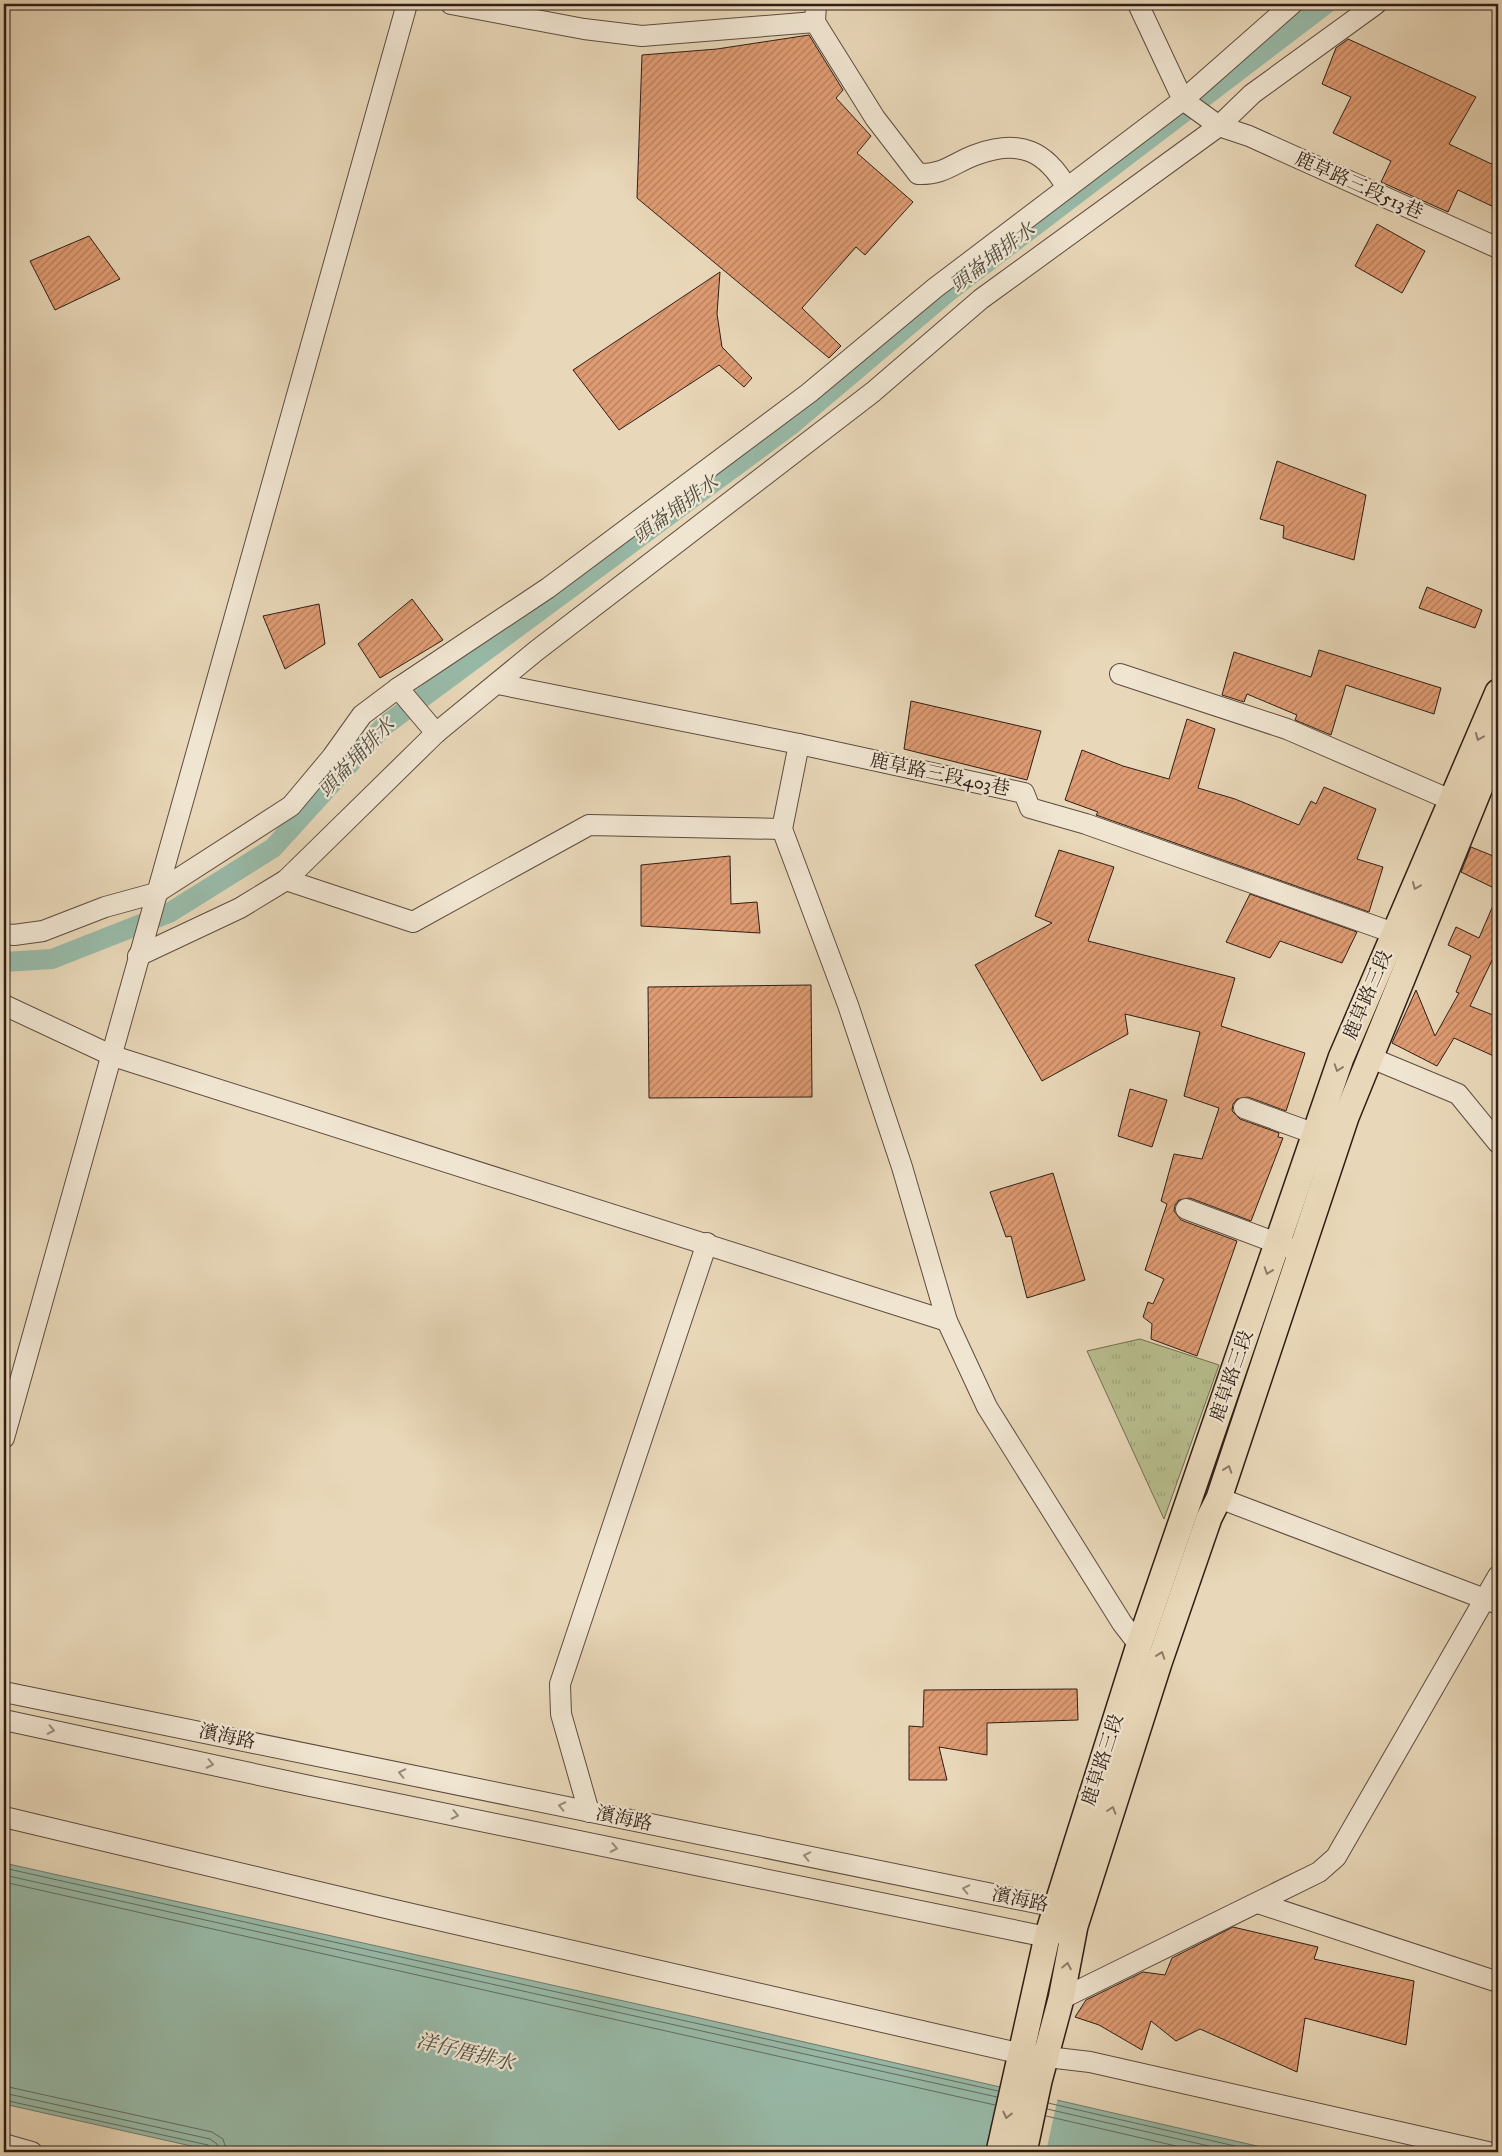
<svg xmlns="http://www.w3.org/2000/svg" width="1502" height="2156" font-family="'IM FELL DW Pica','Noto Serif TC',serif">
<defs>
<pattern id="park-tufts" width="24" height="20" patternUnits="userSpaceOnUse" patternTransform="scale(1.25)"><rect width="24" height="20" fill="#b8be8e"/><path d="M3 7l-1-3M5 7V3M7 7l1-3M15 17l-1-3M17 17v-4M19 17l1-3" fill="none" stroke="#9ea37a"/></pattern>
<pattern id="building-hatch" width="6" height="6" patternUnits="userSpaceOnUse" patternTransform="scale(1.25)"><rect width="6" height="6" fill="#df9b72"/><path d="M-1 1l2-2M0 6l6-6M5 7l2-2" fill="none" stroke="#b57e5d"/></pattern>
</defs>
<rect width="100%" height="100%" fill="#e8d7b8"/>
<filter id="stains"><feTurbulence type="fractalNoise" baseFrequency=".004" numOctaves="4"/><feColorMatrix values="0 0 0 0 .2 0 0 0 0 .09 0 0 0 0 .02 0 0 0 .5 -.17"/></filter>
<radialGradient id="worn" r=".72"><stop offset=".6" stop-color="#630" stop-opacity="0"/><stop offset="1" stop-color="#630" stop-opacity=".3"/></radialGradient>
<!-- park -->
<path fill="url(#park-tufts)" stroke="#746e52" d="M 1140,1339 L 1219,1365 L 1164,1519 L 1087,1351 Z"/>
<!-- water -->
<path fill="#98baa8" stroke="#6e7c6e" d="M 4,1863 L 691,2016 L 1283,2152 L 218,2152 L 4,2104 Z"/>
<!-- pier -->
<path fill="#e8d7b8" d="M 1002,2084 L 1058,2097 L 1046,2152 L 987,2152 Z"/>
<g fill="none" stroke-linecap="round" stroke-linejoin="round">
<!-- shore -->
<g stroke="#646c60" stroke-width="1">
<path d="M 4,1868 L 998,2091"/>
<path d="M 4,1875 L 997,2097"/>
<path d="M 4,1882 L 995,2105"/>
<path d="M 4,2086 L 212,2132 L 223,2139 L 227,2152"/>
<path d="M 4,2093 L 210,2139 L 217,2144 L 219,2152"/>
<path d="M 4,2100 L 208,2145 L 213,2152"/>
<path d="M 1048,2103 L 1261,2152"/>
<path d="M 1047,2109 L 1235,2152"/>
<path d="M 1046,2116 L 1202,2152"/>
</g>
<!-- canal -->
<path stroke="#98baa8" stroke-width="20" d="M 4,962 L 52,959 L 169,913 L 273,848 L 384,726 L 791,425 L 948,292 L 1326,4"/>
</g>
<!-- building -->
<g fill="url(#building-hatch)" stroke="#301e17">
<path d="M 809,35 L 843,90 L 836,98 L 871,136 L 857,153 L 913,202 L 865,255 L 856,247 L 802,308 L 841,346 L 829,358 L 637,198 L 642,55 L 717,49 Z"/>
<path d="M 1348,39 L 1476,97 L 1449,144 L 1498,167 L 1498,209 L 1458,190 L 1448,212 L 1381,182 L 1391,161 L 1333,133 L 1351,97 L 1322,84 L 1336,48 Z"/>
<path d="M 1377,224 L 1425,251 L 1402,293 L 1355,266 Z"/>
<path d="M 89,236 L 120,279 L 55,310 L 30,261 Z"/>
<path d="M 720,272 L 717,314 L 722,347 L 752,378 L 744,387 L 719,365 L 619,430 L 573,370 Z"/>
<path d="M 1277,461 L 1366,495 L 1354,560 L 1283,538 L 1284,526 L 1260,519 Z"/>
<path d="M 1427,587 L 1482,610 L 1475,628 L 1419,608 Z"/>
<path d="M 412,599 L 443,640 L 380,678 L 358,644 Z"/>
<path d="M 319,604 L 325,644 L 285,669 L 263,616 Z"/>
<path d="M 1319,650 L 1441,688 L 1434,714 L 1346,685 L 1331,735 L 1295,720 L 1297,715 L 1247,694 L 1244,702 L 1222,695 L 1234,652 L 1311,677 Z"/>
<path d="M 911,701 L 1041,731 L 1027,780 L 904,749 Z"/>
<path d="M 1187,719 L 1215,729 L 1198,788 L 1235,799 L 1299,825 L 1311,801 L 1316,804 L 1324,787 L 1376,809 L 1357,859 L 1383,867 L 1369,912 L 1096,815 L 1098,812 L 1065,800 L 1082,750 L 1123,766 L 1169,779 Z"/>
<path d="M 1471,847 L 1498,858 L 1498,890 L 1461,872 Z"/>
<path d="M 1059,850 L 1114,867 L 1088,941 L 1235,978 L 1221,1026 L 1305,1053 L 1286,1111 L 1248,1097 L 1237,1099 L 1233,1104 L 1232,1111 L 1240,1119 L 1279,1133 L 1278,1137 L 1283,1138 L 1251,1221 L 1190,1198 L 1179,1200 L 1175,1205 L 1174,1211 L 1181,1220 L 1237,1241 L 1197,1356 L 1151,1339 L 1152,1324 L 1143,1317 L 1148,1302 L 1153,1304 L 1164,1279 L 1145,1270 L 1167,1204 L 1161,1201 L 1174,1154 L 1202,1159 L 1219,1108 L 1184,1096 L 1200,1032 L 1125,1014 L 1128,1034 L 1042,1081 L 975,965 L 1052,923 L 1035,916 Z"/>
<path d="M 730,856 L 731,904 L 757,902 L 760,933 L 641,926 L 641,865 Z"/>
<path d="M 1250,894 L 1357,932 L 1342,963 L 1280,941 L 1270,958 L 1226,942 Z"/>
<path d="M 1498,894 L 1498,948 L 1470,1006 L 1498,1017 L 1498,1058 L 1454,1038 L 1437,1066 L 1392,1043 L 1416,990 L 1435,1036 L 1459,993 L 1456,992 L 1471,956 L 1448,945 L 1456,927 L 1479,938 Z"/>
<path d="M 811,985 L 812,1097 L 649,1098 L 648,987 Z"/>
<path d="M 1130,1089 L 1167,1100 L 1152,1147 L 1118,1136 Z"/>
<path d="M 1053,1173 L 1085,1280 L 1027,1298 L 1011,1236 L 1006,1237 L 990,1192 Z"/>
<path d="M 1077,1689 L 1078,1720 L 987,1723 L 987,1755 L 939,1747 L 947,1780 L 909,1780 L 909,1726 L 923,1727 L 924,1690 Z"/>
<path d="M 1233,1927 L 1318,1947 L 1314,1959 L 1414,1981 L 1406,2045 L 1305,2018 L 1297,2072 L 1200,2029 L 1176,2041 L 1151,2021 L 1142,2050 L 1099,2025 L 1075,2017 L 1086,2000 L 1143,1972 L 1165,1975 L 1172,1958 Z"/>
</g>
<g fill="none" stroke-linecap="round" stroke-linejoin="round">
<!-- minor casing -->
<g stroke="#5e4c3f" stroke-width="22">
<g id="minor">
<path d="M 451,4 L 584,29 L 642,36 L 815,22"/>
<path d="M 816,4 L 815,22 L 875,118 L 918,174 C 945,175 954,162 978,154 C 1020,139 1046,151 1067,188"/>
<path d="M 1138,4 L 1183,100 L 1219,126 L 1249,136 L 1498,248"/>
<path d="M 1120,674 L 1287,729 L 1453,801"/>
<path d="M 498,684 L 799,744 L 1024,793 L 1030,808 L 1086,824 L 1408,938"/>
<path d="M 398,688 L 436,733"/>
<path d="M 799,744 L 782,829 L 848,1005 L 902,1167 L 947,1321 L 987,1407 L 1122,1623 L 1139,1645"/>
<path d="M 286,880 L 413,922 L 589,825 L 782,829"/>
<path d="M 4,934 L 14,935 L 43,931 L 105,907 L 156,893 L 291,806 L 332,757 L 362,715 L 398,688 L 548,588 L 809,393 L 935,288 L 1183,100 L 1292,4"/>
<path d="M 138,956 L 240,908 L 286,880 L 436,733 L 536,651 L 873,392 L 981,299 L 1219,126 L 1252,94 L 1376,4"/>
<path d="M 4,1005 L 113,1056 L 947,1321"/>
<path d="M 1369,1057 L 1458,1094 L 1498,1143"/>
<path d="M 1244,1108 L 1329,1139"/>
<path d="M 1186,1209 L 1290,1248"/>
<path d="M 4,1438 C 140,961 272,482 407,4"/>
<path d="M 1219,1498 L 1498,1604"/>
<path d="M 4,1692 L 1056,1907 L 1075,1926 L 1047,1937 L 310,1786 L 4,1720"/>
<path d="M 589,1812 L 561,1714 L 560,1684 L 707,1243"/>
<path d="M 4,1817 L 386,1908 L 1022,2054 L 1090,2062 L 1488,2152"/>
<path d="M 1258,1903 L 1498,1982"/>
<path d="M 1061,1999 L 1319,1872 L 1336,1857 L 1498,1576"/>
<path d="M 4,2144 L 32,2152"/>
</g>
</g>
<!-- major casing -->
<g stroke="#301e17" stroke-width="28">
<g id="major">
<path d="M 999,2152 L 1047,1937 L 1139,1645 L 1341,1058 L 1498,692"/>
<path d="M 1024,2152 L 1039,2081 L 1061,1999 L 1075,1926 L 1159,1663 L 1209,1518 L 1219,1498 L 1346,1117 L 1498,743"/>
</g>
</g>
<!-- minor -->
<use href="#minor" stroke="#f0e5d1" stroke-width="20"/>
<!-- major -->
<use href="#major" stroke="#e8d7b8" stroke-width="25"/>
</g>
<!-- one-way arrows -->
<defs><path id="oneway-chevron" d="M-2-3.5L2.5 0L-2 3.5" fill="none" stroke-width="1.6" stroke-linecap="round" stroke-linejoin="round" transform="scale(1.25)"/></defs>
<g stroke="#8c7a68">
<use href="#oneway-chevron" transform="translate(1479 737) rotate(113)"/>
<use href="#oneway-chevron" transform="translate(1416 886) rotate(113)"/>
<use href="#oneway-chevron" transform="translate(1338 1068) rotate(109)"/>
<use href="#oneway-chevron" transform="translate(1268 1271) rotate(109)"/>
<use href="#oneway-chevron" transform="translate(1228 1469) rotate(-71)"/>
<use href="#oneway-chevron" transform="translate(1161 1655) rotate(-71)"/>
<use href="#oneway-chevron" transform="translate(1112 1810) rotate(-72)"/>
<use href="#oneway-chevron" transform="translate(1067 1966) rotate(-79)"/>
<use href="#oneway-chevron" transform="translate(1007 2115) rotate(103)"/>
</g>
<g stroke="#9a8b7d">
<use href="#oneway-chevron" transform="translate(51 1730) rotate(12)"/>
<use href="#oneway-chevron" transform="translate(210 1764) rotate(12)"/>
<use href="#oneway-chevron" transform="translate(402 1773) rotate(-168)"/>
<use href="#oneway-chevron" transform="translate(562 1806) rotate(-168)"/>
<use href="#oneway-chevron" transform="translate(455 1815) rotate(12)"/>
<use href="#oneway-chevron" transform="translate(614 1848) rotate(12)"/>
<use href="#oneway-chevron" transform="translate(807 1856) rotate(-168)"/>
<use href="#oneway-chevron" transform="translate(966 1889) rotate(-168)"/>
</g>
<g text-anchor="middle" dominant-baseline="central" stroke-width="4.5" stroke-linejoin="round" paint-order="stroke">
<!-- street labels -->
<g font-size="19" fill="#301e17" stroke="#f0e5d1">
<text transform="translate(1359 186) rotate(24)">鹿草路三段513巷</text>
<text transform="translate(940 775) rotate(12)">鹿草路三段403巷</text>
<text transform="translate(1368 995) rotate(-67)">鹿草路三段</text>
<text transform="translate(1232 1376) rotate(-71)">鹿草路三段</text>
<text transform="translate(227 1737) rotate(12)">濱海路</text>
<text transform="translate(1103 1760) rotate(-72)">鹿草路三段</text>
<text transform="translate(624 1819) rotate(12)">濱海路</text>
<text transform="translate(1020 1900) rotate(12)">濱海路</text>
</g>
<!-- water labels -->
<g font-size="20" font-style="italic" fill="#4f4d42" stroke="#f0e5d1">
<text transform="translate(993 258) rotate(-37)">頭崙埔排水</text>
<text transform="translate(676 510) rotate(-36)">頭崙埔排水</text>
<text transform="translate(357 758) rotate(-46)">頭崙埔排水</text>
<text transform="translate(465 2053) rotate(14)">洋仔厝排水</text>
</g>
</g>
<!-- margin -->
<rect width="1502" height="2156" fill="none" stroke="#e8d7b8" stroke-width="20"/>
<rect x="5" y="5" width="1492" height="2146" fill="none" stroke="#301e17" stroke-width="2.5"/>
<rect x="10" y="10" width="1482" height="2136" fill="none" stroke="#301e17"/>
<rect width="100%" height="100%" filter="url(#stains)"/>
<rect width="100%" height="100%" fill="url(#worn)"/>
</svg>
